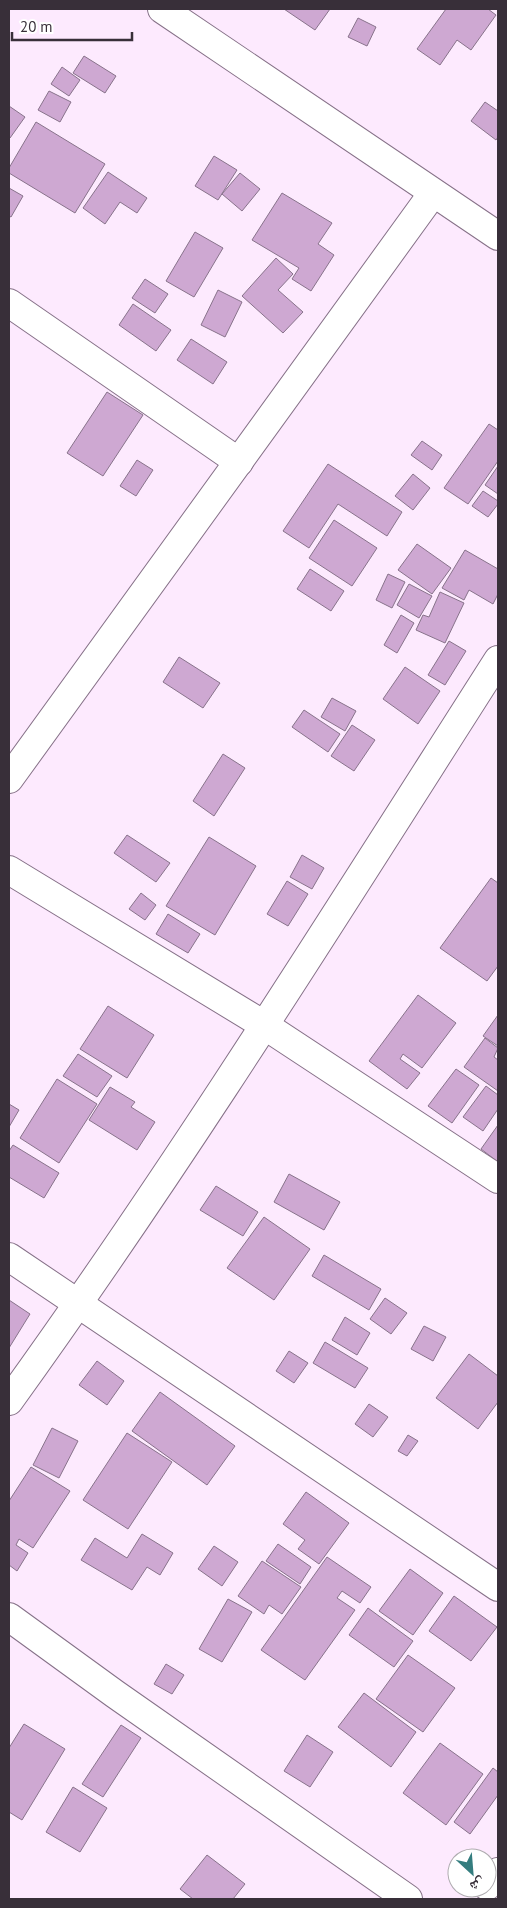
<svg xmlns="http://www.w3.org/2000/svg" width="507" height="1908" font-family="'PT Sans','Noto Naskh Arabic',sans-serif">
<rect width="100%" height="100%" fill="#fdeafe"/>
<!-- building -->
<g fill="#cea8d2" stroke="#88738b">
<path d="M 284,9 L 330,9 L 315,30 Z"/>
<path d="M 446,9 L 488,9 L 496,15 L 471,50 L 457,40 L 440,65 L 417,49 Z"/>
<path d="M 358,18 L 376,27 L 367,46 L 348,37 Z"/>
<path d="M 84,56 L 116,76 L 105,93 L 73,73 Z"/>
<path d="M 62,67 L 80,80 L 69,96 L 51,84 Z"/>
<path d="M 49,91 L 71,102 L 60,122 L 38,110 Z"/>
<path d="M 485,102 L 498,111 L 498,137 L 496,140 L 471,121 Z"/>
<path d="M 9,106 L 25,117 L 10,138 L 9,137 Z"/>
<path d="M 36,122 L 105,164 L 75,213 L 9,173 L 9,168 Z"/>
<path d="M 214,156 L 237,170 L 218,200 L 195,186 Z"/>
<path d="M 108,172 L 147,198 L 137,213 L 120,202 L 105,224 L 83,208 Z"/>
<path d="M 240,173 L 260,189 L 242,211 L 222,194 Z"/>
<path d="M 9,188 L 23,196 L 11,217 L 9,216 Z"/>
<path d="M 282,193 L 332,223 L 318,244 L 334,255 L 311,291 L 292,279 L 299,268 L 252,240 Z"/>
<path d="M 195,232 L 223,248 L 194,297 L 166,281 Z"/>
<path d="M 276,258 L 293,274 L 278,290 L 303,312 L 283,333 L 242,296 Z"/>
<path d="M 145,279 L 168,294 L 155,313 L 132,298 Z"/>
<path d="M 218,290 L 242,302 L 225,337 L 201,325 Z"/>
<path d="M 133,304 L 171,330 L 156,351 L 119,325 Z"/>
<path d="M 191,339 L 227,362 L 213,384 L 177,360 Z"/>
<path d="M 107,392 L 143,415 L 103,476 L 67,453 Z"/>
<path d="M 489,424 L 498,430 L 498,461 L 468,504 L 444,488 Z"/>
<path d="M 422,441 L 442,455 L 432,470 L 411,455 Z"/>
<path d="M 137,460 L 153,470 L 136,496 L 120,486 Z"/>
<path d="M 328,464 L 402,512 L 387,536 L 338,504 L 309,548 L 283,531 Z"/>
<path d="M 498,466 L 498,494 L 485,485 Z"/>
<path d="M 413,474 L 430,488 L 413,510 L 395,496 Z"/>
<path d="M 483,491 L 498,501 L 498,504 L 488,517 L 472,506 Z"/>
<path d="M 334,520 L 377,548 L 352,586 L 309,558 Z"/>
<path d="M 417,544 L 451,568 L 432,594 L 398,570 Z"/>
<path d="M 465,550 L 498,569 L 498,594 L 493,604 L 469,590 L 464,600 L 442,588 Z"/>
<path d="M 310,569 L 344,591 L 331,611 L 297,589 Z"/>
<path d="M 388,574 L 405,582 L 392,608 L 376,600 Z"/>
<path d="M 409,584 L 432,596 L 419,618 L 397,605 Z"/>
<path d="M 440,592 L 464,603 L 445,643 L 416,630 L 423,615 L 429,617 Z"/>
<path d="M 401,615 L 414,623 L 397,653 L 384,645 Z"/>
<path d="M 449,641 L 466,651 L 445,685 L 428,675 Z"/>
<path d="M 179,657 L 220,683 L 203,708 L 163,682 Z"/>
<path d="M 405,667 L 440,691 L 418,724 L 383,699 Z"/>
<path d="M 332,698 L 356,711 L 345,731 L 321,717 Z"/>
<path d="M 304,710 L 340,734 L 328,752 L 292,727 Z"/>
<path d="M 352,725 L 375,740 L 354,771 L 331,756 Z"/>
<path d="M 223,754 L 245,768 L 214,816 L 193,801 Z"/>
<path d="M 127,835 L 170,863 L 156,882 L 114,853 Z"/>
<path d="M 209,837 L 256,866 L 215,935 L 166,906 Z"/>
<path d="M 302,855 L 324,868 L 312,889 L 290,877 Z"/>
<path d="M 491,878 L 498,883 L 498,966 L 487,981 L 440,948 Z"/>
<path d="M 287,881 L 308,894 L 288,926 L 267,914 Z"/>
<path d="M 141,893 L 156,905 L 145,920 L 129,909 Z"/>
<path d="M 168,914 L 200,934 L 188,953 L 156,934 Z"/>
<path d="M 418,995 L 456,1023 L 422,1068 L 403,1054 L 400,1059 L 420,1073 L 407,1089 L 369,1061 Z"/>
<path d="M 108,1006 L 154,1035 L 127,1078 L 80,1049 Z"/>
<path d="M 498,1015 L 498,1046 L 483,1036 Z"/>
<path d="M 485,1038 L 498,1048 L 494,1057 L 498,1060 L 498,1091 L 464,1067 Z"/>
<path d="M 78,1054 L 112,1076 L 97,1097 L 63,1076 Z"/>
<path d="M 456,1069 L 479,1085 L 452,1123 L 428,1106 Z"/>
<path d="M 57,1079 L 97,1104 L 59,1163 L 20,1138 Z"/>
<path d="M 486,1086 L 498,1095 L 498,1109 L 483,1131 L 463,1117 Z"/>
<path d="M 110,1087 L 135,1102 L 131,1107 L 155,1122 L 137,1150 L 89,1120 Z"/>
<path d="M 9,1104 L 19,1110 L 9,1127 Z"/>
<path d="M 498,1125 L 498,1162 L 481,1149 Z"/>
<path d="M 13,1145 L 59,1173 L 44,1198 L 9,1177 L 9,1151 Z"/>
<path d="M 289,1174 L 340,1202 L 324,1230 L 274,1202 Z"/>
<path d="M 216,1186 L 258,1212 L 243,1236 L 200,1210 Z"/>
<path d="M 264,1217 L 310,1249 L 274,1300 L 227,1268 Z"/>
<path d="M 324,1255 L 381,1289 L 369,1310 L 312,1276 Z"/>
<path d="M 385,1298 L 407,1313 L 391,1334 L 370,1319 Z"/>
<path d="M 9,1300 L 30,1314 L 9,1348 Z"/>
<path d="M 345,1317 L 370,1333 L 357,1355 L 332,1340 Z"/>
<path d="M 424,1326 L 446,1337 L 433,1361 L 411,1349 Z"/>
<path d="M 325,1342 L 368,1368 L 355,1388 L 313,1363 Z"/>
<path d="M 289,1351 L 308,1363 L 294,1383 L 276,1371 Z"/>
<path d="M 469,1354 L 498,1376 L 498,1402 L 478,1429 L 436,1398 Z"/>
<path d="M 97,1361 L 124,1381 L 107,1405 L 79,1385 Z"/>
<path d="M 160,1392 L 235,1446 L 207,1485 L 132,1431 Z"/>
<path d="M 369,1404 L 388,1417 L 373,1437 L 355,1424 Z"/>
<path d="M 52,1428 L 78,1441 L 59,1478 L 33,1465 Z"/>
<path d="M 127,1433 L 172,1462 L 128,1529 L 83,1500 Z"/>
<path d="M 408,1435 L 418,1441 L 407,1456 L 398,1451 Z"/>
<path d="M 31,1467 L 70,1491 L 33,1548 L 19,1539 L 16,1545 L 28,1553 L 17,1571 L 9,1565 L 9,1501 Z"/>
<path d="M 306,1492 L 349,1523 L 319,1564 L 298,1549 L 305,1540 L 283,1524 Z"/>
<path d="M 142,1534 L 173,1553 L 160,1575 L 147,1567 L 132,1590 L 81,1560 L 95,1538 L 127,1558 Z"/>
<path d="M 278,1544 L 311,1567 L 300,1584 L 266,1561 Z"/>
<path d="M 214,1546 L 238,1562 L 222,1586 L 198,1569 Z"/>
<path d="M 327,1557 L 371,1587 L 360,1603 L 342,1591 L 337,1598 L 355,1610 L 305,1680 L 261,1650 Z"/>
<path d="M 262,1561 L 301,1587 L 282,1614 L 269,1605 L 264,1614 L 238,1596 Z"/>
<path d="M 410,1569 L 443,1593 L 413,1635 L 379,1611 Z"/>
<path d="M 454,1596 L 497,1627 L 471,1661 L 429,1631 Z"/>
<path d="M 228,1599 L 252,1612 L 222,1662 L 199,1649 Z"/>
<path d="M 368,1608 L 413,1641 L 394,1667 L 349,1635 Z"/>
<path d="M 408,1655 L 455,1688 L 423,1732 L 376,1699 Z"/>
<path d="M 166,1664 L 184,1675 L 172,1694 L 154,1684 Z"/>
<path d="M 364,1693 L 416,1732 L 391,1767 L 338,1727 Z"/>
<path d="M 24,1724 L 65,1749 L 22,1820 L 9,1812 L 9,1748 Z"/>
<path d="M 121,1725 L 141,1738 L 103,1797 L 82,1784 Z"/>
<path d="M 307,1735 L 333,1752 L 310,1787 L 284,1771 Z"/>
<path d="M 440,1743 L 483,1774 L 446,1825 L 403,1793 Z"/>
<path d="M 493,1768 L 498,1772 L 498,1795 L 470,1834 L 454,1822 Z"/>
<path d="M 73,1787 L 107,1808 L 80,1852 L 46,1832 Z"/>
<path d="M 207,1855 L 245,1884 L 233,1899 L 193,1899 L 180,1889 Z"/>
</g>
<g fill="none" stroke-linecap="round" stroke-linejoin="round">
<!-- minor casing -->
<g stroke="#867188" stroke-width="30">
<g id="minor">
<path d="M 162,9 L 498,236"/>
<path d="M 9,303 L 239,462"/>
<path d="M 9,779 L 433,193"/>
<path d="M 9,870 L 264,1025 L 498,1179"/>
<path d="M 9,1257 L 498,1587"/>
<path d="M 9,1401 C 182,1161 339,909 498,660"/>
<path d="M 9,1617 L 115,1694 L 408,1899"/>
<path d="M 487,1886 L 498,1872"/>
</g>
</g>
<!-- minor -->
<use href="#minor" stroke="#fff" stroke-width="28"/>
</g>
<!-- border -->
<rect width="507" height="1908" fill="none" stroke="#382f39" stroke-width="20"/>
<!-- north arrow -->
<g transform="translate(472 1873) rotate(154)"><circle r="24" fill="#ffffff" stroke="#afacb0"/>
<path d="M0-4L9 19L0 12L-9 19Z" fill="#347d7f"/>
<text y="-8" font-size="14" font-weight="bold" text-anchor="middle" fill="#382f39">ش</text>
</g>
<!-- scale -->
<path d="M12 32v8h120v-8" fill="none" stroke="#382f39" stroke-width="2.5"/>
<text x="20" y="32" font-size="15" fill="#382f39" stroke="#ffffff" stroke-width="4" paint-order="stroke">20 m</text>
</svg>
